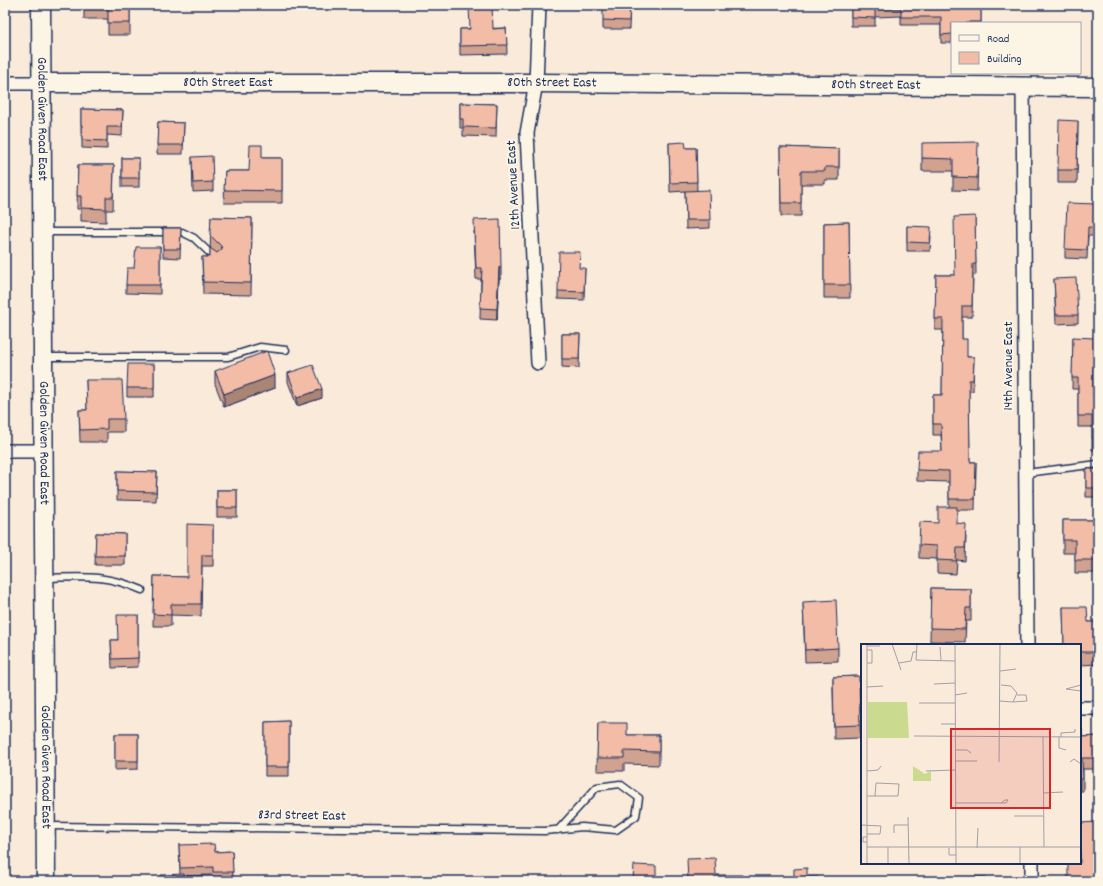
<svg xmlns="http://www.w3.org/2000/svg" width="1103" height="886" font-family="Dekko,sans-serif">
<rect width="100%" height="100%" fill="#faead9"/>
<filter id="ink" filterUnits="userSpaceOnUse"><feTurbulence type="fractalNoise" baseFrequency=".025" numOctaves="2"/><feDisplacementMap in="SourceGraphic" scale="8" xChannelSelector="R" yChannelSelector="G"/><feConvolveMatrix kernelMatrix="1 2 1 2 8 2 1 2 1" color-interpolation-filters="sRGB"/></filter>
<g filter="url(#ink)">
<g fill="none" stroke-linecap="round" stroke-linejoin="round">
<!-- lane casing -->
<g stroke="#1b2f5e" stroke-width="9">
<g id="lane">
<path d="M 44,232 L 182,232 L 194,238 L 215,258"/>
<path d="M 44,357 L 228,357 L 260,347 L 286,350"/>
<path d="M 1026,473 L 1098,464"/>
<path d="M 46,578 C 84,577 105,574 142,590"/>
<path d="M 47,826 L 545,831 L 582,827 L 616,830 L 636,816 L 639,798 L 620,784 L 597,787 L 558,830"/>
</g>
</g>
<!-- street casing -->
<g stroke="#1b2f5e" stroke-width="16">
<g id="street">
<path d="M 5,83 L 41,83"/>
<path d="M 1023,87 L 1027,645"/>
<path d="M 538,363 L 527,133 L 536,83 L 539,5"/>
<path d="M 5,451 L 43,451"/>
<path d="M 1080,708 L 1098,708"/>
<path d="M 1032,863 L 1032,881"/>
</g>
</g>
<!-- secondary casing -->
<g stroke="#1b2f5e" stroke-width="21">
<g id="secondary">
<path id="s1" d="M 41,5 L 46,881"/>
<path id="s2" d="M 41,83 L 536,83 L 1098,87"/>
</g>
</g>
<!-- lane -->
<use href="#lane" stroke="#fcf5e5" stroke-width="6"/>
<!-- street -->
<use href="#street" stroke="#fcf5e5" stroke-width="13"/>
<!-- secondary -->
<use href="#secondary" stroke="#fcf5e5" stroke-width="18"/>
</g>
<!-- wall -->
<g fill="#d1a290" stroke="#1b2f5e">
<path d="M 84,5 L 130,5 L 130,35 L 108,35 L 108,19 L 84,19 Z"/>
<path d="M 630,5 L 629,29 L 603,29 L 603,20 Z"/>
<path d="M 851,5 L 981,5 L 981,23 L 952,23 L 952,43 L 941,43 L 941,25 L 901,25 L 901,16 L 875,17 L 875,26 L 851,26 Z"/>
<path d="M 506,28 L 507,54 L 460,55 L 460,29 Z"/>
<path d="M 460,103 L 497,104 L 496,137 L 463,136 L 463,128 L 460,128 Z"/>
<path d="M 81,109 L 123,110 L 122,136 L 107,135 L 107,149 L 82,148 L 82,134 L 81,134 Z"/>
<path d="M 1078,121 L 1077,183 L 1058,183 L 1058,170 Z"/>
<path d="M 158,122 L 184,123 L 183,154 L 157,154 Z"/>
<path d="M 669,143 L 686,148 L 696,148 L 697,191 L 710,220 L 710,228 L 686,229 L 685,191 L 670,192 Z"/>
<path d="M 780,147 L 839,149 L 839,180 L 825,180 L 825,184 L 801,184 L 801,216 L 781,216 Z"/>
<path d="M 978,155 L 977,191 L 953,190 L 953,171 L 922,171 L 922,158 Z"/>
<path d="M 192,157 L 213,182 L 213,191 L 193,192 Z"/>
<rect x="122" y="158" width="17" height="29"/>
<path d="M 262,158 L 282,158 L 282,203 L 224,203 L 225,171 L 249,171 Z"/>
<path d="M 78,165 L 114,165 L 113,210 L 106,210 L 106,222 L 81,221 L 81,209 L 77,209 Z"/>
<path d="M 1097,204 L 1097,236 L 1088,236 L 1087,259 L 1065,258 L 1065,249 Z"/>
<path d="M 975,216 L 976,275 L 973,275 L 972,317 L 962,317 L 962,339 L 967,357 L 974,357 L 973,391 L 969,391 L 970,462 L 976,462 L 975,510 L 957,510 L 957,524 L 966,537 L 965,561 L 957,560 L 956,574 L 937,573 L 937,559 L 919,558 L 919,545 L 938,523 L 949,507 L 949,482 L 917,481 L 917,470 L 942,451 L 941,435 L 933,435 L 933,395 L 942,395 L 943,330 L 935,330 L 936,275 L 955,275 Z"/>
<path d="M 211,217 L 252,218 L 251,295 L 203,294 L 202,257 L 210,257 Z"/>
<path d="M 849,222 L 850,298 L 824,298 L 824,223 Z"/>
<path d="M 907,226 L 931,236 L 930,251 L 907,251 Z"/>
<path d="M 163,228 L 181,228 L 180,258 L 163,257 Z"/>
<path d="M 474,231 L 501,267 L 501,279 L 499,279 L 497,320 L 480,319 L 481,279 L 476,279 Z"/>
<path d="M 160,247 L 160,294 L 126,293 L 126,285 L 134,268 Z"/>
<path d="M 585,268 L 584,300 L 558,299 L 558,291 Z"/>
<path d="M 1054,279 L 1078,315 L 1078,323 L 1056,324 Z"/>
<path d="M 562,334 L 580,334 L 579,368 L 562,367 Z"/>
<path d="M 1073,337 L 1094,397 L 1098,397 L 1098,450 L 1092,450 L 1092,427 L 1078,427 L 1078,389 L 1072,389 Z"/>
<path d="M 154,364 L 154,397 L 127,397 L 127,388 Z"/>
<path d="M 215,371 L 275,388 L 224,407 L 215,384 Z"/>
<path d="M 288,373 L 322,398 L 297,406 L 288,382 Z"/>
<path d="M 86,380 L 124,419 L 124,432 L 107,432 L 107,442 L 80,442 L 79,410 L 87,410 Z"/>
<path d="M 1086,469 L 1098,469 L 1098,518 L 1095,518 L 1095,497 L 1086,497 Z"/>
<path d="M 117,471 L 157,472 L 156,501 L 117,500 Z"/>
<rect x="217" y="490" width="20" height="27"/>
<path d="M 1063,520 L 1098,520 L 1098,573 L 1075,573 L 1075,553 L 1063,553 Z"/>
<path d="M 213,525 L 213,566 L 202,566 L 201,616 L 171,615 L 171,626 L 153,626 L 154,576 L 187,577 Z"/>
<path d="M 96,533 L 125,534 L 125,565 L 95,565 Z"/>
<path d="M 931,588 L 971,589 L 971,621 L 966,621 L 965,642 L 930,641 Z"/>
<path d="M 803,602 L 838,648 L 838,661 L 805,662 Z"/>
<path d="M 1063,607 L 1088,622 L 1098,622 L 1098,664 L 1081,665 L 1080,645 L 1064,645 Z"/>
<path d="M 138,615 L 138,667 L 112,668 L 111,640 L 117,640 Z"/>
<path d="M 859,676 L 860,731 L 862,731 L 862,787 L 861,787 L 860,738 L 834,739 L 833,689 L 833,677 Z"/>
<path d="M 289,721 L 289,776 L 265,776 L 265,722 Z"/>
<path d="M 598,723 L 627,735 L 659,735 L 659,765 L 624,764 L 624,771 L 597,771 Z"/>
<path d="M 1080,729 L 1082,737 L 1098,736 L 1098,769 L 1083,769 L 1083,791 L 1080,791 Z"/>
<path d="M 115,734 L 138,734 L 138,769 L 115,770 Z"/>
<path d="M 179,845 L 215,852 L 232,851 L 233,880 L 213,881 L 213,875 L 184,876 L 180,874 Z"/>
</g>
<!-- shaded-wall -->
<g fill="#aa8475" stroke="#1b2f5e">
<path d="M 499,267 L 499,279 L 497,320 L 497,309 Z"/>
<path d="M 275,375 L 275,388 L 224,407 L 224,394 Z"/>
<path d="M 322,389 L 322,398 L 297,406 L 297,398 Z"/>
</g>
<!-- building -->
<g fill="#f3bca7" stroke="#1b2f5e">
<path d="M 84,5 L 130,5 L 130,23 L 108,23 L 108,8 L 84,8 Z"/>
<path d="M 469,5 L 492,5 L 493,29 L 506,28 L 507,45 L 460,46 L 460,29 L 470,29 Z"/>
<path d="M 603,5 L 630,5 L 629,21 L 603,20 Z"/>
<path d="M 851,5 L 981,5 L 981,22 L 969,22 L 969,23 L 952,23 L 952,34 L 941,35 L 941,17 L 901,17 L 901,8 L 875,8 L 875,18 L 851,17 Z"/>
<path d="M 460,103 L 497,104 L 496,128 L 463,127 L 463,119 L 460,119 Z"/>
<path d="M 81,109 L 123,110 L 122,127 L 107,127 L 107,141 L 82,140 L 82,125 L 81,125 Z"/>
<path d="M 1059,120 L 1078,121 L 1077,170 L 1058,170 Z"/>
<path d="M 158,122 L 184,123 L 183,145 L 157,145 Z"/>
<path d="M 685,142 L 686,148 L 696,148 L 697,182 L 670,183 L 669,143 Z"/>
<path d="M 978,142 L 977,178 L 953,177 L 953,159 L 922,158 L 922,143 Z"/>
<path d="M 250,145 L 262,145 L 262,158 L 282,158 L 282,191 L 224,190 L 225,171 L 249,171 Z"/>
<path d="M 780,147 L 839,149 L 839,167 L 825,167 L 825,171 L 801,171 L 801,203 L 781,203 Z"/>
<path d="M 212,156 L 213,182 L 193,183 L 192,157 Z"/>
<rect x="122" y="158" width="17" height="20"/>
<path d="M 78,165 L 114,165 L 113,197 L 106,197 L 106,209 L 81,208 L 81,196 L 77,196 Z"/>
<path d="M 709,190 L 710,220 L 686,220 L 685,191 Z"/>
<path d="M 1067,203 L 1097,204 L 1097,228 L 1088,227 L 1087,250 L 1065,249 Z"/>
<path d="M 975,216 L 976,264 L 973,264 L 972,306 L 962,306 L 962,339 L 967,339 L 967,357 L 974,357 L 973,380 L 969,380 L 970,462 L 976,462 L 975,499 L 949,499 L 949,471 L 917,470 L 918,451 L 942,451 L 941,424 L 933,424 L 933,395 L 942,395 L 943,319 L 935,319 L 936,275 L 955,275 L 954,217 Z"/>
<path d="M 211,217 L 252,218 L 251,283 L 203,282 L 202,257 L 210,257 L 210,248 L 217,253 L 222,249 L 221,246 L 210,235 Z"/>
<path d="M 500,219 L 501,267 L 499,267 L 497,309 L 480,308 L 482,268 L 476,268 L 474,220 Z"/>
<path d="M 849,222 L 850,285 L 824,285 L 824,223 Z"/>
<path d="M 907,226 L 931,227 L 930,243 L 907,242 Z"/>
<path d="M 163,228 L 181,228 L 180,249 L 163,249 Z"/>
<path d="M 136,247 L 160,247 L 160,285 L 126,285 L 127,268 L 134,268 Z"/>
<path d="M 559,252 L 580,252 L 579,268 L 585,268 L 584,292 L 558,291 Z"/>
<path d="M 1076,278 L 1078,315 L 1056,315 L 1054,279 Z"/>
<path d="M 562,334 L 580,334 L 579,359 L 562,359 Z"/>
<path d="M 1073,337 L 1094,338 L 1093,397 L 1098,397 L 1098,438 L 1092,438 L 1092,416 L 1078,416 L 1078,378 L 1072,378 Z"/>
<path d="M 267,351 L 275,375 L 224,394 L 215,371 Z"/>
<path d="M 128,364 L 154,364 L 154,388 L 127,388 Z"/>
<path d="M 313,365 L 322,389 L 297,398 L 288,373 Z"/>
<path d="M 86,380 L 122,380 L 124,419 L 107,419 L 107,429 L 80,430 L 79,410 L 87,410 Z"/>
<path d="M 1086,469 L 1098,469 L 1098,509 L 1095,509 L 1095,488 L 1086,488 Z"/>
<path d="M 117,471 L 157,472 L 156,492 L 117,491 Z"/>
<rect x="217" y="490" width="20" height="18"/>
<path d="M 938,507 L 957,507 L 956,523 L 966,524 L 965,548 L 957,548 L 956,561 L 937,560 L 937,546 L 919,545 L 920,522 L 938,523 Z"/>
<path d="M 1063,520 L 1098,520 L 1098,560 L 1075,560 L 1075,540 L 1063,540 Z"/>
<path d="M 187,524 L 213,525 L 213,555 L 202,555 L 201,604 L 171,604 L 171,615 L 153,614 L 154,576 L 187,577 Z"/>
<path d="M 96,533 L 125,534 L 125,556 L 95,556 Z"/>
<path d="M 931,588 L 971,589 L 971,608 L 966,608 L 965,629 L 930,628 Z"/>
<path d="M 836,600 L 838,648 L 805,650 L 803,602 Z"/>
<path d="M 1063,607 L 1087,607 L 1088,622 L 1098,622 L 1098,652 L 1081,652 L 1080,645 L 1064,645 Z"/>
<path d="M 117,615 L 138,615 L 138,658 L 112,659 L 111,640 L 118,640 Z"/>
<path d="M 859,676 L 860,725 L 834,726 L 833,677 Z"/>
<path d="M 289,721 L 289,767 L 265,767 L 265,722 Z"/>
<path d="M 598,723 L 627,723 L 627,735 L 659,735 L 659,752 L 624,751 L 624,758 L 597,758 Z"/>
<path d="M 1080,729 L 1082,729 L 1082,737 L 1098,736 L 1098,758 L 1082,758 L 1083,779 L 1080,779 Z"/>
<path d="M 862,731 L 862,778 L 861,778 L 860,732 Z"/>
<rect x="115" y="734" width="23" height="27"/>
<path d="M 1098,822 L 1098,881 L 1068,881 L 1068,863 L 1080,863 L 1080,823 Z"/>
<path d="M 214,844 L 215,852 L 232,851 L 233,872 L 213,872 L 213,867 L 180,868 L 179,845 Z"/>
<path d="M 715,858 L 716,875 L 742,875 L 742,881 L 688,881 L 687,859 Z"/>
<path d="M 634,865 L 656,866 L 656,881 L 633,881 Z"/>
<path d="M 807,868 L 807,877 L 818,877 L 818,881 L 790,881 L 790,878 L 794,878 L 794,869 Z"/>
<path d="M 184,874 L 184,881 L 161,881 L 161,875 Z"/>
<rect x="958" y="877" width="28" height="4"/>
</g>
</g>
<g text-anchor="middle" dominant-baseline="central" stroke-width="4" stroke-linejoin="round" paint-order="stroke">
<!-- street labels -->
<g font-size="14" fill="#1b2f5e" stroke="#fcf5e5">
<text stroke="none"><textPath href="#s2" startOffset="187">80th Street East</textPath></text>
<text stroke="none"><textPath href="#s2" startOffset="511">80th Street East</textPath></text>
<text stroke="none"><textPath href="#s2" startOffset="835">80th Street East</textPath></text>
<text stroke="none"><textPath href="#s1" startOffset="114">Golden Given Road East</textPath></text>
<text transform="translate(514 185) rotate(-93)">12th Avenue East</text>
<text transform="translate(1009 366) rotate(-90)">14th Avenue East</text>
<text stroke="none"><textPath href="#s1" startOffset="438">Golden Given Road East</textPath></text>
<text stroke="none"><textPath href="#s1" startOffset="762">Golden Given Road East</textPath></text>
<text transform="translate(302 816) rotate(1)">83rd Street East</text>
</g>
</g>
<!-- overview -->
<g transform="translate(861 644)">
<rect width="220" height="220" fill="#faead9"/>
<path d="M 7,58 L 46,58 L 48,94 L 7,94 ZM 52,122 L 64,130 L 70,127 L 70,137 L 52,137 Z" fill="#cadb8f"/>
<path fill="none" stroke="#a19fa8" stroke-width="1" d="M 31,0 L 40,26M 56,0 L 55,16 L 94,17M 94,0 L 95,220M 6,2 L 19,2M 79,3 L 80,16M 6,19 L 11,19 L 11,6 L 6,6M 38,19 L 50,17 L 52,8 L 56,8M 139,27 L 155,25M 73,40 L 94,39M 220,41 L 205,45 L 220,47M 6,43 L 22,42M 94,51 L 106,49M 139,57 L 152,58 L 156,49 L 150,42 L 140,41M 152,58 L 166,57 L 165,51 L 156,51M 58,59 L 94,59M 80,80 L 94,80M 53,92 L 220,93M 182,93 L 183,203M 198,93 L 198,104 L 205,106M 200,93 L 200,89 L 214,88 L 214,85M 94,106 L 106,106 L 110,109M 94,117 L 116,117M 138,118 L 139,0M 209,118 L 213,115 L 220,120M 6,127 L 17,126 L 20,122M 65,127 L 94,126M 182,149 L 202,148M 6,152 L 37,152 L 38,140 L 15,139 L 14,152M 94,159 L 145,159 L 147,156 L 144,156 L 140,159M 153,172 L 182,172M 47,173 L 48,220M 0,181 L 20,182 L 19,190 L 6,190M 33,189 L 33,181 L 47,181M 6,193 L 2,193 L 2,198 L 6,198M 6,203 L 220,203M 88,204 L 88,211 L 95,211M 116,204 L 117,184M 6,220 L 6,0M 27,220 L 27,203M 159,220 L 159,203"/>
<path fill="#d62828" fill-opacity="0.15" stroke="#d62828" stroke-width="2" d="M 90,85 L 189,85 L 189,164 L 90,164 Z"/>
<rect width="220" height="220" fill="none" stroke="#1b2f5e" stroke-width="2"/>
</g>
<!-- margin -->
<rect width="1103" height="886" fill="none" stroke="#fcf5e5" stroke-width="20"/>
<rect x="10" y="10" width="1083" height="866" fill="none" stroke="#1b2f5e" stroke-width="1.5" filter="url(#ink)"/>
<!-- legend -->
<rect x="951" y="22" width="130" height="52" fill="#fcf5e5" stroke="#a2a6af"/>
<rect x="959" y="35" width="20" height="6" fill="#fcf5e5" stroke="#a2a6af"/>
<text x="987" y="42" font-size="12" fill="#1b2f5e">Road</text>
<rect x="959" y="52" width="20" height="12" fill="#f3bca7" stroke="#a2a6af"/>
<text x="987" y="62" font-size="12" fill="#1b2f5e">Building</text>
</svg>
